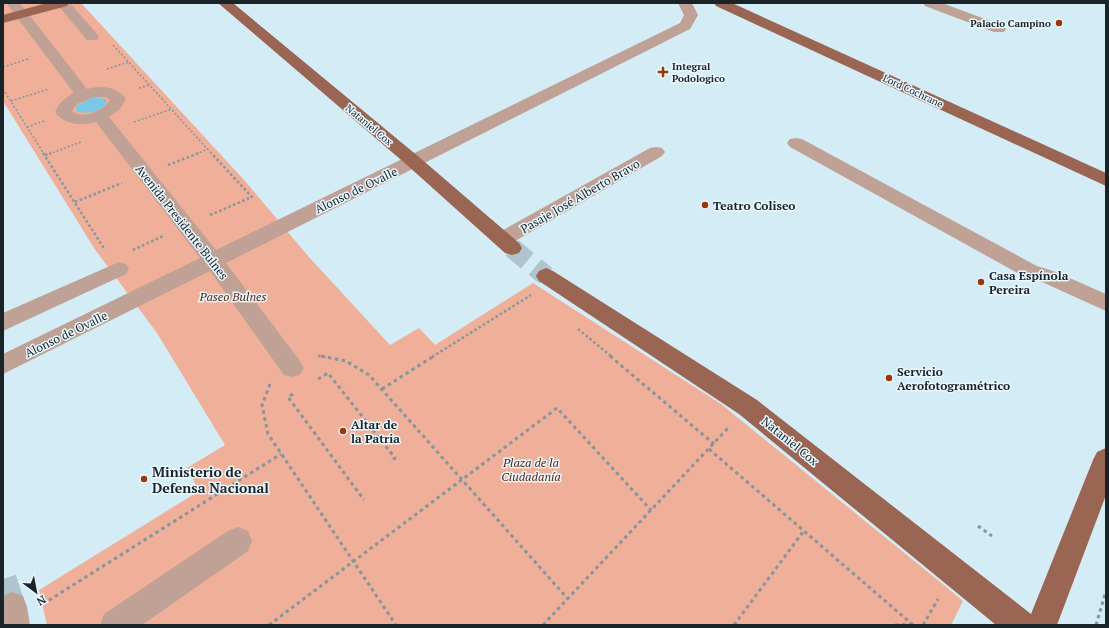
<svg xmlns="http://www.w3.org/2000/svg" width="1109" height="628" font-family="'PT Serif',serif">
<rect width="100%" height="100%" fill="#d4ecf6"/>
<!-- green -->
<path fill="#f0af98" d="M 3,3 L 81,3 L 245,181 L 308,256 L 390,345 L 419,328 L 435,345 L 533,283 L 721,404 L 945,586 L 963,601 L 951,625 L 47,625 L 39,590 L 199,491 L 187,468 L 225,445 L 157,333 L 94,248 L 3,101 Z"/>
<!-- water -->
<path fill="#7ac8e8" d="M 93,97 L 105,99 L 107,101 C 102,112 86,115 76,111 L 77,105 Z"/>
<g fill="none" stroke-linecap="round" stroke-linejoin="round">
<!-- minor-tunnel -->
<path stroke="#afc4cd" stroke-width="27" stroke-dasharray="27 14" stroke-linecap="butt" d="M 3,579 L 12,607"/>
<!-- major-tunnel -->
<path stroke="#afc4cd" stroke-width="20" stroke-dasharray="20 10" stroke-linecap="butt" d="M 512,248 L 546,276"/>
<!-- path-far2 -->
<g stroke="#85969e" stroke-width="1.5" stroke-dasharray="2 2" stroke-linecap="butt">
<path d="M 113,45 L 212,154"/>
<path d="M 3,67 L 28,59"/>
<path d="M 107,69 L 129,62"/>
<path d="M 139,88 L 150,85"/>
<path d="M 3,89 L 44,154"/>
<path d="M 11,101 L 49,89"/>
<path d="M 134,122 L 172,109"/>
<path d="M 27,127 L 44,121"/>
<path d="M 49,154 L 81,142"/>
<path d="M 196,154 L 208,149"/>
</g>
<!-- path-far1 -->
<g stroke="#85969e" stroke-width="2.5" stroke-dasharray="2.5 2.5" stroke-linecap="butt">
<path d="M 43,153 L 105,250"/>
<path d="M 45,155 L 51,153"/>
<path d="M 168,165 L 199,153"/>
<path d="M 75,202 L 122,183"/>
<path d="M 210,215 L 252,197 L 211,153"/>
<path d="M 133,250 L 163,236"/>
<path d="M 578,329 L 612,357"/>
<path d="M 318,356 L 326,357"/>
<path d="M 432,357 L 531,295"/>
</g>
<!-- path -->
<g stroke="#85969e" stroke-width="3" stroke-dasharray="3.5 3.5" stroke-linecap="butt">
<path d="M 321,356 L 346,361 L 369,375 L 568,599"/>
<path d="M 610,356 L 714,444"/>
<path d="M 318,379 L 328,373 L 395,458 L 390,462"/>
<path d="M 270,384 L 262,405 L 268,434 L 396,625"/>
<path d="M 382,389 L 434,356"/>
<path d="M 293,394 L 288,397 L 364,500"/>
<path d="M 709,449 L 913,625"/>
<path d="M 978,526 L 992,536"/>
<path d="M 43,604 L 281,454"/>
<path d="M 269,625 L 557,408 L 651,510"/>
<path d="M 543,625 L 729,427"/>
<path d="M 734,625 L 803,532"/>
<path d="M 895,625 L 911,624"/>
<path d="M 923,625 L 938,599"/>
<path d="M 1096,625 L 1106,591"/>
</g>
<!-- minor -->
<g fill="#c0a196" fill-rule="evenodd">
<path d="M 6,3 L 20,3 L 87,89 C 101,85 117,86 126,99 L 120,109 L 109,117 L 216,250 L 680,23 L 684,15 L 678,3 L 692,3 L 698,15 L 690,29 L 226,263 L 300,361 L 304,368 L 300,375 L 292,377 L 284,375 L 210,271 L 3,374 L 3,354 L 200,258 L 96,122 C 82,126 64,125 55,112 C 59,103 65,97 74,93 ZM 94,97 L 106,97 L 110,100 C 103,111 83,120 72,111 L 77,104 Z"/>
<path d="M 56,3 L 70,3 L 97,34 L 99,37 L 97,40 L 87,40 Z"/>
<path d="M 923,3 L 942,3 L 1004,26 L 1006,29 L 1004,32 L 994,32 L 925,6 Z"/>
<path d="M 796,138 L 802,139 L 1037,266 L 1056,272 L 1106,294 L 1106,311 L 1042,282 L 1023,276 L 790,147 L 787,143 L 790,139 Z"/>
<path d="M 656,147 L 662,148 L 665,152 L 662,156 L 510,244 L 503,246 L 496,244 L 493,239 L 496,234 L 650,148 Z"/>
<path d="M 119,262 L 126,264 L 129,269 L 126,274 L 3,331 L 3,313 Z"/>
<path d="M 238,527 L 248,531 L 252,541 L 248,551 L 142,625 L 100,625 L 104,614 L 228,531 Z"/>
<path d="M 12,592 L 23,596 L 27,607 L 30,625 L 3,625 L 3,596 Z"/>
</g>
<!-- major -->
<g fill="#9a6552" fill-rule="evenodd">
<path d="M 47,3 L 69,3 L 67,6 L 3,23 L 3,15 Z"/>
<path d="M 218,3 L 233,3 L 419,157 L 519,243 L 522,248 L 519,253 L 512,255 L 505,253 L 407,165 Z"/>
<path d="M 714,3 L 732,3 L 1106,173 L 1106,186 L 716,6 Z"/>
<path d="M 546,268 L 553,271 L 757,400 L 1031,614 L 1093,460 L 1097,452 L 1106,448 L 1106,495 L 1057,625 L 996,625 L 739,414 L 539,281 L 536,276 L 539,271 Z"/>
</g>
</g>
<!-- markers -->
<g fill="#9b3606" stroke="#e9f7fe" stroke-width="1.5">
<circle cx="1059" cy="23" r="4"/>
<path d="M661 66h4v4h4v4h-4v4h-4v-4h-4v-4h4z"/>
<circle cx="705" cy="205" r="4"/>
<circle cx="981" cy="282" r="4"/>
<circle cx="889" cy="378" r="4"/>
<circle cx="343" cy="431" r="4"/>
<circle cx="144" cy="479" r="4"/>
</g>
<g text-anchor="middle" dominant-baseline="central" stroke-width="3" stroke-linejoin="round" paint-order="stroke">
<!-- far-poi labels -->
<g font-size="10" font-weight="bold" fill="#1a2327" stroke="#e9f7fe" text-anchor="end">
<text x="1051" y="23">Palacio Campino</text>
<text x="672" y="66" text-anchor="start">Integral<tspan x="672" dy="12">Podologico</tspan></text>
</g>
<!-- far-street labels -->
<g font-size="10" fill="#1a2327" stroke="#e9f7fe">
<text transform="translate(913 91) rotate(25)">Lord Cochrane</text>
<text transform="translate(369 125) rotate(40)">Nataniel Cox</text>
</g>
<!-- street labels -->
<g font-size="12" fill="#1a2327" stroke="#e9f7fe">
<text transform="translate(356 190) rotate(-26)">Alonso de Ovalle</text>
<text transform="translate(580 196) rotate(-30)">Pasaje José Alberto Bravo</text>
<text transform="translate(182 222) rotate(52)">Avenida Presidente Bulnes</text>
<text transform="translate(66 334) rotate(-26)">Alonso de Ovalle</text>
<text transform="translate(790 441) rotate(39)">Nataniel Cox</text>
</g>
<!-- poi labels -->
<g font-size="12" font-weight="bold" fill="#1a2327" stroke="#e9f7fe" text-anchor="start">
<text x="713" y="205">Teatro Coliseo</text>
<text x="989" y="275">Casa Espínola<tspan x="989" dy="14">Pereira</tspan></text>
<text x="897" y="371">Servicio<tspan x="897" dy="14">Aerofotogramétrico</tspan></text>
<text x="351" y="424">Altar de<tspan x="351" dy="14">la Patria</tspan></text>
</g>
<!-- park labels -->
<g font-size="12" font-style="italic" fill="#5c2007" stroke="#e9f7fe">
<text x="233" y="296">Paseo Bulnes</text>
<text x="531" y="462">Plaza de la<tspan x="531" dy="14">Ciudadanía</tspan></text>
</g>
<!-- near-poi labels -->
<g font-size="14" font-weight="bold" fill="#1a2327" stroke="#e9f7fe" text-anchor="start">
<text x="152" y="471">Ministerio de<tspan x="152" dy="16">Defensa Nacional</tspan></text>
</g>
</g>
<!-- border -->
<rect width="1109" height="628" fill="none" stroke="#1a2327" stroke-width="8"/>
<!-- north arrow -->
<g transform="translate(36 592) rotate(148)" stroke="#e9f7fe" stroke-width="3" paint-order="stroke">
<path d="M0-3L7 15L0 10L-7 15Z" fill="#1a2327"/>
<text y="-6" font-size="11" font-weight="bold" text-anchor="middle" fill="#1a2327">N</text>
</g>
</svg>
